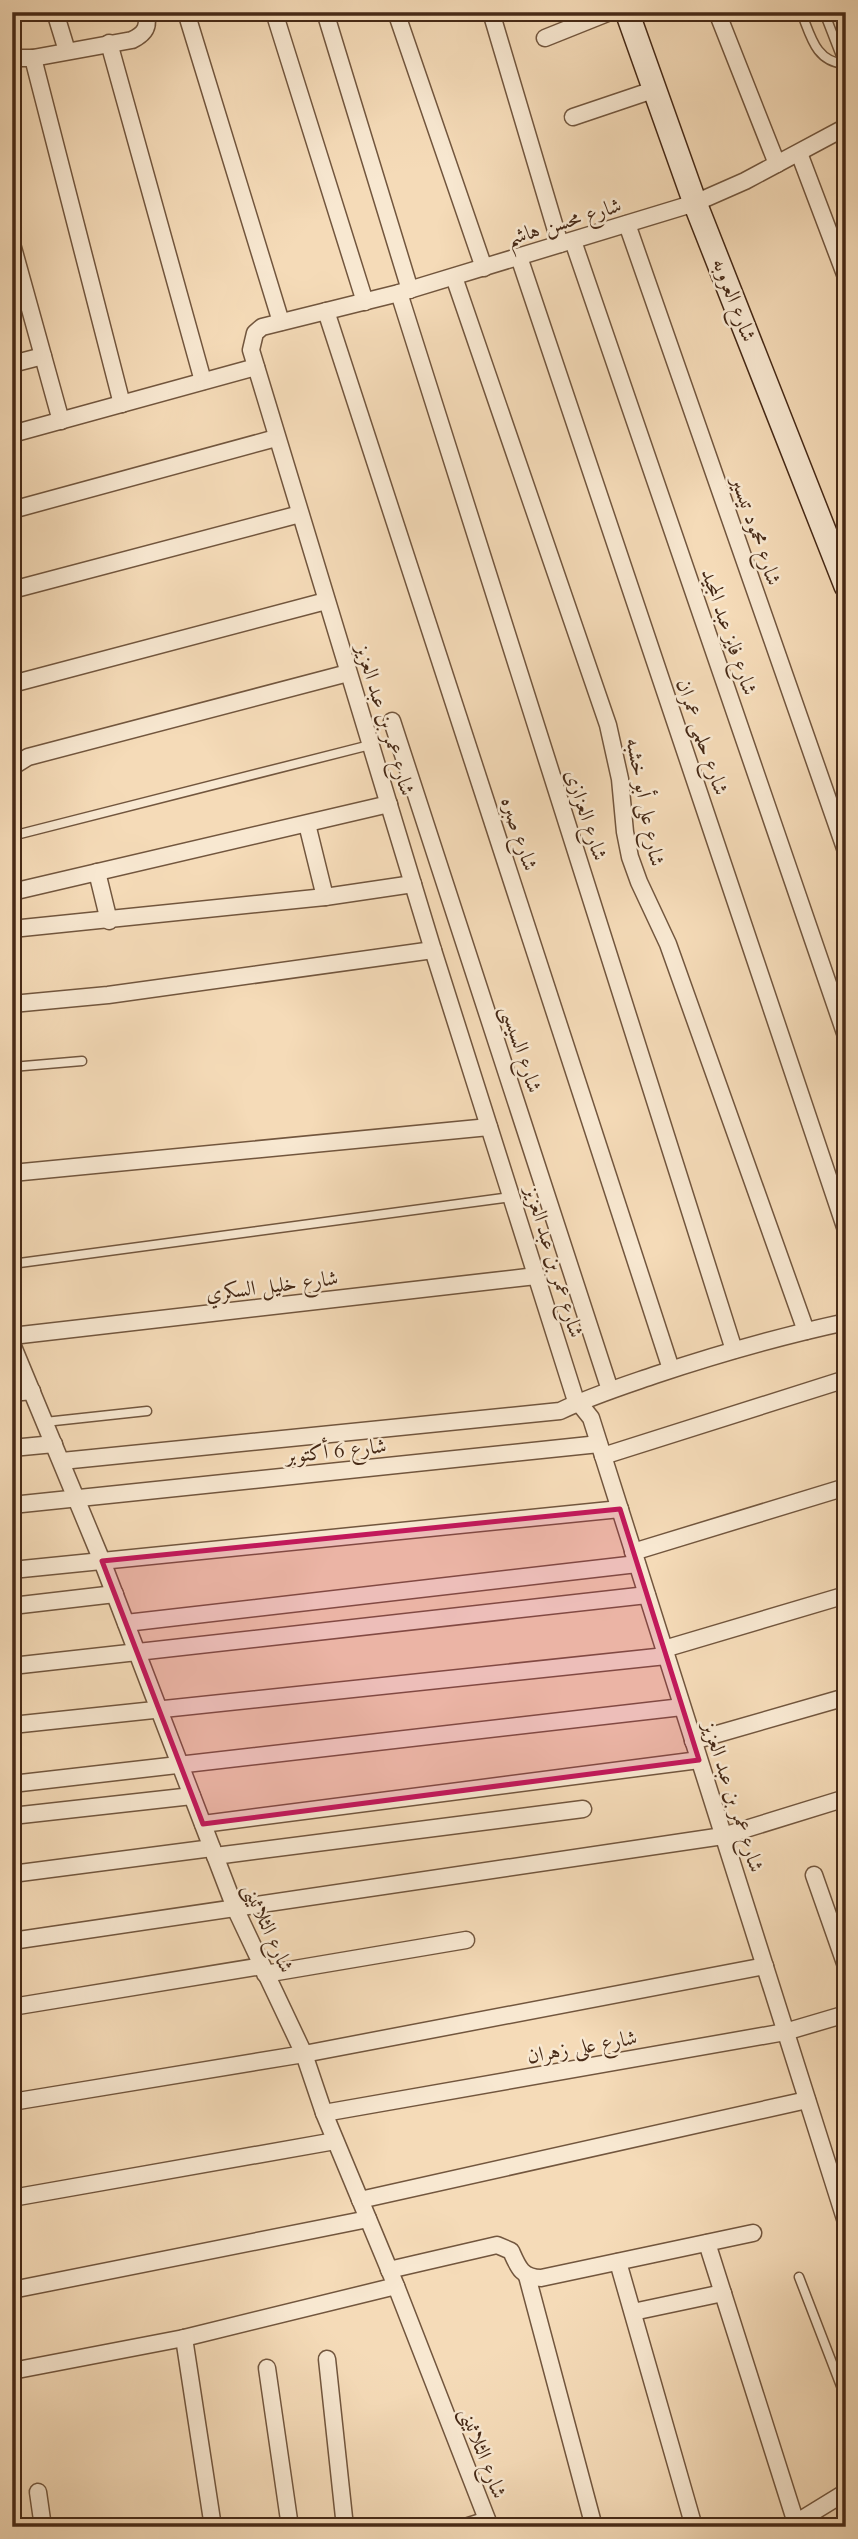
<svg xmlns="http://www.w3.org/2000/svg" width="858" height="2539" font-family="Cardo,Amiri,serif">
<rect width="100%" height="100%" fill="#f5dbb8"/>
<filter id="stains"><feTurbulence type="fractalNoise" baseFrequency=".00286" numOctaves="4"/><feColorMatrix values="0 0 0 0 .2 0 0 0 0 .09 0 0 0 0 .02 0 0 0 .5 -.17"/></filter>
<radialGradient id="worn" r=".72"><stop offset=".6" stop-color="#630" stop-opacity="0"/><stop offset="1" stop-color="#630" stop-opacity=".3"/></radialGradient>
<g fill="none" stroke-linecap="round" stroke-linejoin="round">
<!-- lane casing -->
<g stroke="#72563e" stroke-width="11">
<g id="lane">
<path d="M 801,12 C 811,36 815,61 844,64"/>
<path d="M 824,12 L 845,66"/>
<path d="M 12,836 L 370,745"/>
<path d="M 12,1067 L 82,1061"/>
<path d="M 12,1264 L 511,1197"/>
<path d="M 45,1422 L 147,1411"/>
<path d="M 799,2277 L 846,2399"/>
</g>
</g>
<!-- street casing -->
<g stroke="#72563e" stroke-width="19">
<g id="street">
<path d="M 55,12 L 67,51"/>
<path d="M 186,12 L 281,322"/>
<path d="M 274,12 L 365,302"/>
<path d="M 325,12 L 410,290"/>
<path d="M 396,12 L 484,268"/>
<path d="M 491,12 L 560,244"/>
<path d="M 717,12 L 777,164"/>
<path d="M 545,38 L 610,12"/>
<path d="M 109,43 L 203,381"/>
<path d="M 12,58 L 33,58 L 132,40 C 145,34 150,26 145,12"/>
<path d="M 33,58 L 122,404"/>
<path d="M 573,117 L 656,89"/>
<path d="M 846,127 L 745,181 L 695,203 L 399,293 L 262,327 L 255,333 L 251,350 L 433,950 L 575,1398 L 591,1418 L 846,2222"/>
<path d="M 799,153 L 846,277"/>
<path d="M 627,224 L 846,851"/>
<path d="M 573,241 L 846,1036"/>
<path d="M 12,244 L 61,421"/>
<path d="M 519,257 L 846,1230"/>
<path d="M 454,277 L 608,725 L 620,779 L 625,832 L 630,857 L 639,882 L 668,944 L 806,1331"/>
<path d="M 399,293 L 734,1350"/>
<path d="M 326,311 L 671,1369"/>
<path d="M 12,364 L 43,356"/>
<path d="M 12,434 L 256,367"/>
<path d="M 12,510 L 276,438"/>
<path d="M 12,590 L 300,514"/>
<path d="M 12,684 L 326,601"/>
<path d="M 392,721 L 610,1390"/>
<path d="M 12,767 L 28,757 L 348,673"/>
<path d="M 307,824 L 325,897"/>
<path d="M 97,872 L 109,921"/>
<path d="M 12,892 L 389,804"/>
<path d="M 12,929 L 325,897 L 413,884"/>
<path d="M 12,1004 L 108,995 L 433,950"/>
<path d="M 12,1173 L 489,1127"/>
<path d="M 12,1336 L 536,1276"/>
<path d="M 12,1344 L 102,1561 L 235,1908 L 304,2054 L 324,2113 L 396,2286 L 490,2527"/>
<path d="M 12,1393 L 32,1391"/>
<path d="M 12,1448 L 54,1444"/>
<path d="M 603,1456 L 846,1379"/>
<path d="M 62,1461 L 560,1411 C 591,1396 623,1386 655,1375 C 718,1354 781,1336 846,1322"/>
<path d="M 12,1505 L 599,1444"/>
<path d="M 633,1552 L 846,1487"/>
<path d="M 12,1570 L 620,1509"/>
<path d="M 12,1606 L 115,1594"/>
<path d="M 126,1623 L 637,1564"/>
<path d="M 664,1649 L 846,1595"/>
<path d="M 12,1666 L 647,1595"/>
<path d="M 12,1725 L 666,1656"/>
<path d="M 693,1741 L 846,1697"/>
<path d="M 12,1784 L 682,1707"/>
<path d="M 12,1816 L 192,1796"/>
<path d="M 203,1824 L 699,1760"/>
<path d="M 215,1856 L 583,1809"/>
<path d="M 12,1874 L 212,1848"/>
<path d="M 814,1875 L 846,1966"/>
<path d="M 12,1941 L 723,1836 L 846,1798"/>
<path d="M 265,1974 L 466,1940"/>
<path d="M 12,2007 L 262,1966"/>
<path d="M 12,2102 L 304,2054 L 765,1966"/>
<path d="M 324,2113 L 785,2032 L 846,2014"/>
<path d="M 12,2198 L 335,2141"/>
<path d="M 360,2200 L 807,2100"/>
<path d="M 707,2243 L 796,2523"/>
<path d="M 618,2262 L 694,2527"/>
<path d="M 389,2270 L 497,2245 L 511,2251 C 518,2267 522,2278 541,2278 L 753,2233"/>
<path d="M 527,2276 L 594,2527"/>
<path d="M 12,2290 L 368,2219"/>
<path d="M 633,2312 L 723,2293"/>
<path d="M 184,2338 L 213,2527"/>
<path d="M 327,2359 L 345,2527"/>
<path d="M 267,2368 L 290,2527"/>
<path d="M 12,2371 L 184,2338 L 396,2286"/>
<path d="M 38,2492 L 43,2527"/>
<path d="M 465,2527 L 487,2520"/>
<path d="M 789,2527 L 846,2492"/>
</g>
</g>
<!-- secondary casing -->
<g stroke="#462916" stroke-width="26">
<path id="secondary" d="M 627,12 L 695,203 L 846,586"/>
</g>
<!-- lane -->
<use href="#lane" stroke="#f8e8d1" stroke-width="8"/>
<!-- street -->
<use href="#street" stroke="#f8e8d1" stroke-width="16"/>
<!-- secondary -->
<use href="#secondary" stroke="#f8e8d1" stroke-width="23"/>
</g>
<!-- marked area -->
<path fill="#c2185b" fill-opacity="0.2" stroke="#c2185b" stroke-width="5" stroke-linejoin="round" d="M 620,1509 L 699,1760 L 203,1824 L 102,1561 Z"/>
<g text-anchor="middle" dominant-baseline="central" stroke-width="5" stroke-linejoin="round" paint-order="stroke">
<!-- street labels -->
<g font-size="21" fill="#462916" stroke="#f8e8d1">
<text transform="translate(564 222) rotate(-17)">شارع محسن هاشم</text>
<text transform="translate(734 300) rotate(69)">شارع العروبه</text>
<text transform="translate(756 531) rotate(71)">شارع محمود تيسير</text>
<text transform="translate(729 632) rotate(71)">شارع فايز عبد المجيد</text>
<text transform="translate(385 720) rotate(73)">شارع عمر بن عبد العزيز</text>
<text transform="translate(702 737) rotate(71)">شارع حلمى عمران</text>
<text transform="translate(645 802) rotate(79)">شارع على أبو خشبه</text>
<text transform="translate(586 815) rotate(72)">شارع العزازى</text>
<text transform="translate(519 834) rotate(72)">شارع صبره</text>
<text transform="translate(521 1049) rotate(72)">شارع السيسى</text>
<text transform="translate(554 1262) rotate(73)">شارع عمر بن عبد العزيز</text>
<text transform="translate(272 1286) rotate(-7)">شارع خليل السكري</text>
<text transform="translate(336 1451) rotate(-6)">شارع 6 أكتوبر</text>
<text transform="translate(733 1797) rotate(72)">شارع عمر بن عبد العزيز</text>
<text transform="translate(268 1928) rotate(66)">شارع الثلاثينى</text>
<text transform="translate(582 2047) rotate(-10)">شارع على زهران</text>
<text transform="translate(483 2453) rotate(69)">شارع الثلاثينى</text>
</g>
</g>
<!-- margin -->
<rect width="858" height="2539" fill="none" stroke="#f5dbb8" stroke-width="42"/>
<rect x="14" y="14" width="830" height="2511" fill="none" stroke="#462916" stroke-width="3.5"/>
<rect x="21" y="21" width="816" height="2497" fill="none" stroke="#462916" stroke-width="2"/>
<rect width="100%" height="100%" filter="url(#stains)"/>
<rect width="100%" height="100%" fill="url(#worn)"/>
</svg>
